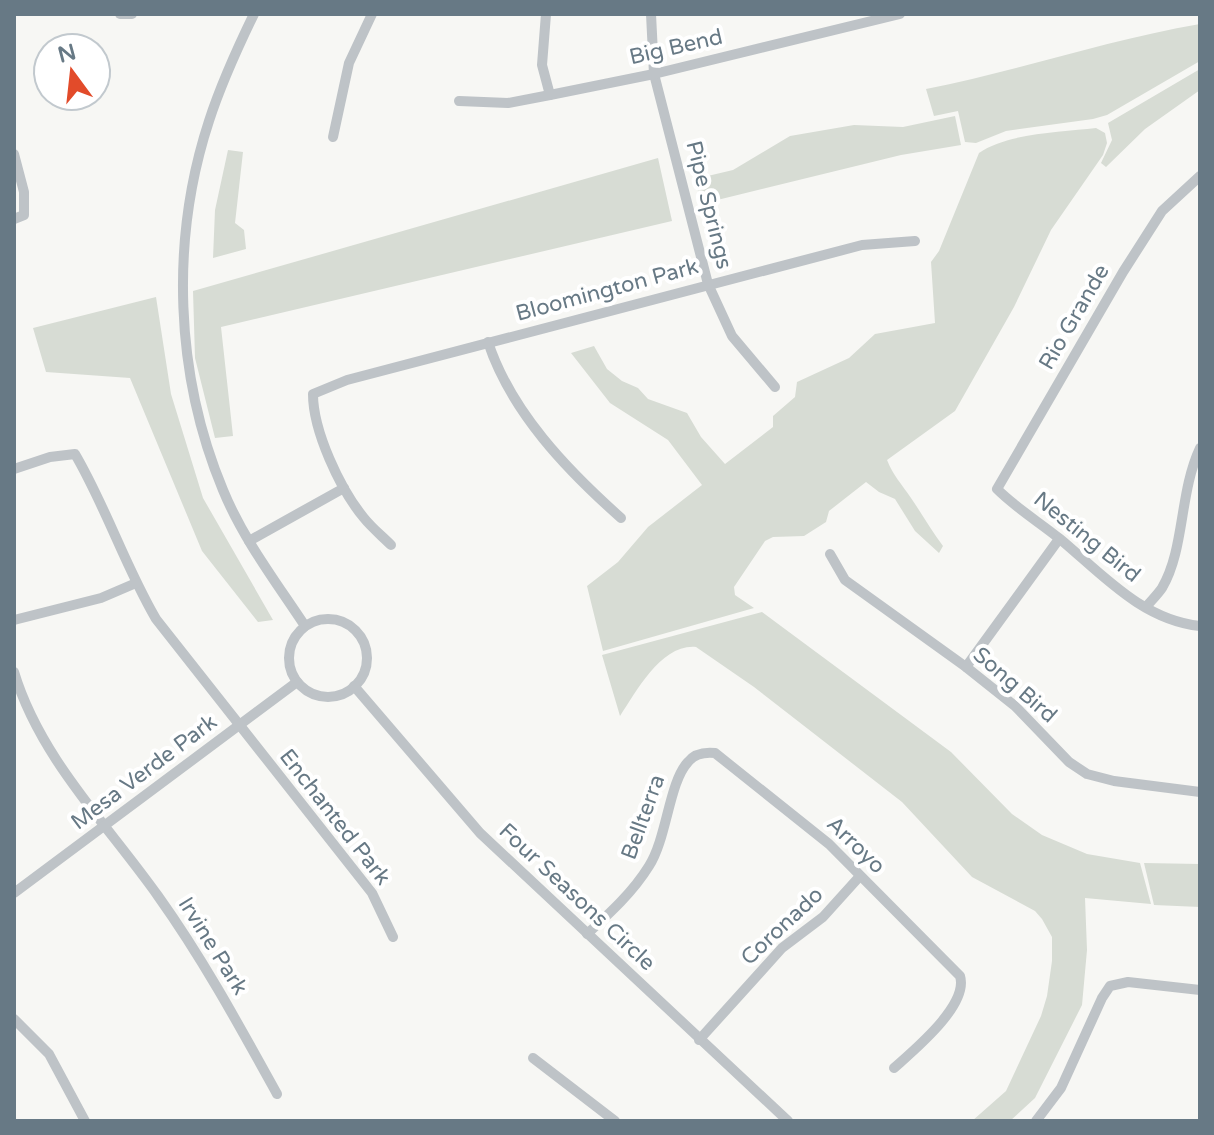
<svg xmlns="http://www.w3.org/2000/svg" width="1214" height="1135" font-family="'Varela Round',sans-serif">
<rect width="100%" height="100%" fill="#f7f7f4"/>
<!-- green -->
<g fill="#d7dcd4">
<path d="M 1200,24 L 1200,61 L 1107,115 L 1093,119 L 1006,131 L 976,143 L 965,142 L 958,111 L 934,116 L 926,89 C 1018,71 1107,40 1200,24 Z"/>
<path d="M 1200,69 L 1200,90 L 1145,129 L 1106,167 L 1101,163 L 1112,140 L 1108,123 Z"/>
<path d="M 955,116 L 961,145 L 901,155 L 701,204 L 695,179 L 733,170 L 790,136 L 854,125 L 903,127 Z"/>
<path d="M 1096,128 L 1105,133 L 1107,143 L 1103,155 L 1051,230 L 1014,307 L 955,411 L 887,460 C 894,477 901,483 911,498 C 922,514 931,530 943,546 L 939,553 L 915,531 L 895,499 L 879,492 L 866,482 L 829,511 L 826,522 L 804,536 L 773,537 L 765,541 L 734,587 L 735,595 L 754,608 L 603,651 L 587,586 L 618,562 L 648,527 L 702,485 L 668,440 L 610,403 L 571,353 L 594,346 L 607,369 L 622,381 L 638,388 L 648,399 L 687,413 L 701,437 L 725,464 L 773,427 L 773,416 L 795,397 L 797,382 L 849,358 L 875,334 L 935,323 L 931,262 L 939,251 L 979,153 C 1007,133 1062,132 1096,128 Z"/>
<path d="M 228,150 L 243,152 L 235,223 L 244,230 L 246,249 L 213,258 L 215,210 Z"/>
<path d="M 658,158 L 672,221 L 221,327 L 233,436 L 215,438 L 195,358 L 193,291 Z"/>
<path d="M 156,297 L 171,394 L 203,498 L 273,620 L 258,622 L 202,551 L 130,378 L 46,372 L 33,328 Z"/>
<path d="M 762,612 L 951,752 L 1012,814 L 1042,835 L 1087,854 L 1140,863 L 1151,904 L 1085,898 L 1087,950 L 1082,1005 L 1035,1098 L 1010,1121 L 972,1121 L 1006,1091 L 1041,1016 L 1047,996 L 1052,961 L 1052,937 L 1042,919 L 1035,911 L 972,877 L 902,802 L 754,687 L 696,647 C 661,644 637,691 620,716 L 602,655 Z"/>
<path d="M 1144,863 L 1200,864 L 1200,907 L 1154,905 Z"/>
</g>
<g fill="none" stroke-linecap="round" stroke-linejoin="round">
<!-- street -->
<g stroke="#bec3c7" stroke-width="10">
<path d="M 120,14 L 132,14"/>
<path d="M 254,14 C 237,49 221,84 209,121 C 170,240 175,375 223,490 C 243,539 276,582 305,626"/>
<path d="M 546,14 L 542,65 L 550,95"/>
<path d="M 651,14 L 654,74 L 708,284 L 732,336 L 775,387"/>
<path d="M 459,101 L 508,103 L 550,95 L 654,74 L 900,14"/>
<path d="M 333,137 L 349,63 L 372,14"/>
<path d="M 14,154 L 24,192 L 24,215 L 14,219"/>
<path d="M 1200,176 L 1162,211 L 1123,272 L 997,489 C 1016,508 1039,522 1060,539 C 1102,574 1142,620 1200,626"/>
<path d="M 488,342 C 511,412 567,470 621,518"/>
<path d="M 14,469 L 50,457 L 75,454 C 106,507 125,566 156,619 L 372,893 L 393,937"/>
<path d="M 249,541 L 344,488"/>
<path d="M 391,545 C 382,536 372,528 364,518 C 340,489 313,431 313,394 L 347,380 L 862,245 L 915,241"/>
<path d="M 830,554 L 845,580 L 966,667 L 1015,706 L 1069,762 L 1087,774 L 1114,781 L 1200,792"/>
<path d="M 1146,607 C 1151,601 1158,594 1162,588 C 1185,549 1179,493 1200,448"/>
<circle cx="328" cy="658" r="39"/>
<path d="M 14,620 L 101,598 L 136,583"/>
<path d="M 966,667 L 1059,539"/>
<path d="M 14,672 C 40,758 107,824 158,896 C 203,959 240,1027 277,1094"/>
<path d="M 354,686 L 480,833 L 788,1121"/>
<path d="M 14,893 L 297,682"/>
<path d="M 587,934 C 610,913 633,892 649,866 C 667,838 669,782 688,762 C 695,753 705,752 715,753 L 829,844 L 960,976 C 969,1005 914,1050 894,1068"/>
<path d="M 14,1019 L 49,1054 L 85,1121"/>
<path d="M 699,1040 L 782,948 L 823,917 L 860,876"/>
<path d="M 533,1058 L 615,1121"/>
<path d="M 1036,1121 L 1061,1088 L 1102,998 L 1110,986 L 1128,982 L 1200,990"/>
</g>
</g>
<g text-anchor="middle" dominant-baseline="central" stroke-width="8" stroke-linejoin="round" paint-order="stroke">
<!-- street labels -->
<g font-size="22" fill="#677985" stroke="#fff">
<text transform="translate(676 47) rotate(-13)">Big Bend</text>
<text transform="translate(709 205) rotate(76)">Pipe Springs</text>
<text transform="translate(607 290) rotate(-15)">Bloomington Park</text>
<text transform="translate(1074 317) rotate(-60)">Rio Grande</text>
<text transform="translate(1087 537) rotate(39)">Nesting Bird</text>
<text transform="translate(1015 685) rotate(41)">Song Bird</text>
<text transform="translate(144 772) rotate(-37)">Mesa Verde Park</text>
<text transform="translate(335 817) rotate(52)">Enchanted Park</text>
<text transform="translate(643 817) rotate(-70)">Bellterra</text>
<text transform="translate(856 845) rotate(44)">Arroyo</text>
<text transform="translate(577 897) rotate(43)">Four Seasons Circle</text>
<text transform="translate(782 926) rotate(-43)">Coronado</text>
<text transform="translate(213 946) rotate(58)">Irvine Park</text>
</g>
</g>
<!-- border -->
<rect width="1214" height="1135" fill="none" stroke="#677985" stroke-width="32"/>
<!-- north arrow -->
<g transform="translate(72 72) rotate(345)"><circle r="38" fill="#ffffff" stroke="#c2c9ce" stroke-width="2"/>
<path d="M0-6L14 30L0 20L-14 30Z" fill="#e24b2a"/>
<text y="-12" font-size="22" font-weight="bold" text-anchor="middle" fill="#677985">N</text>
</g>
</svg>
